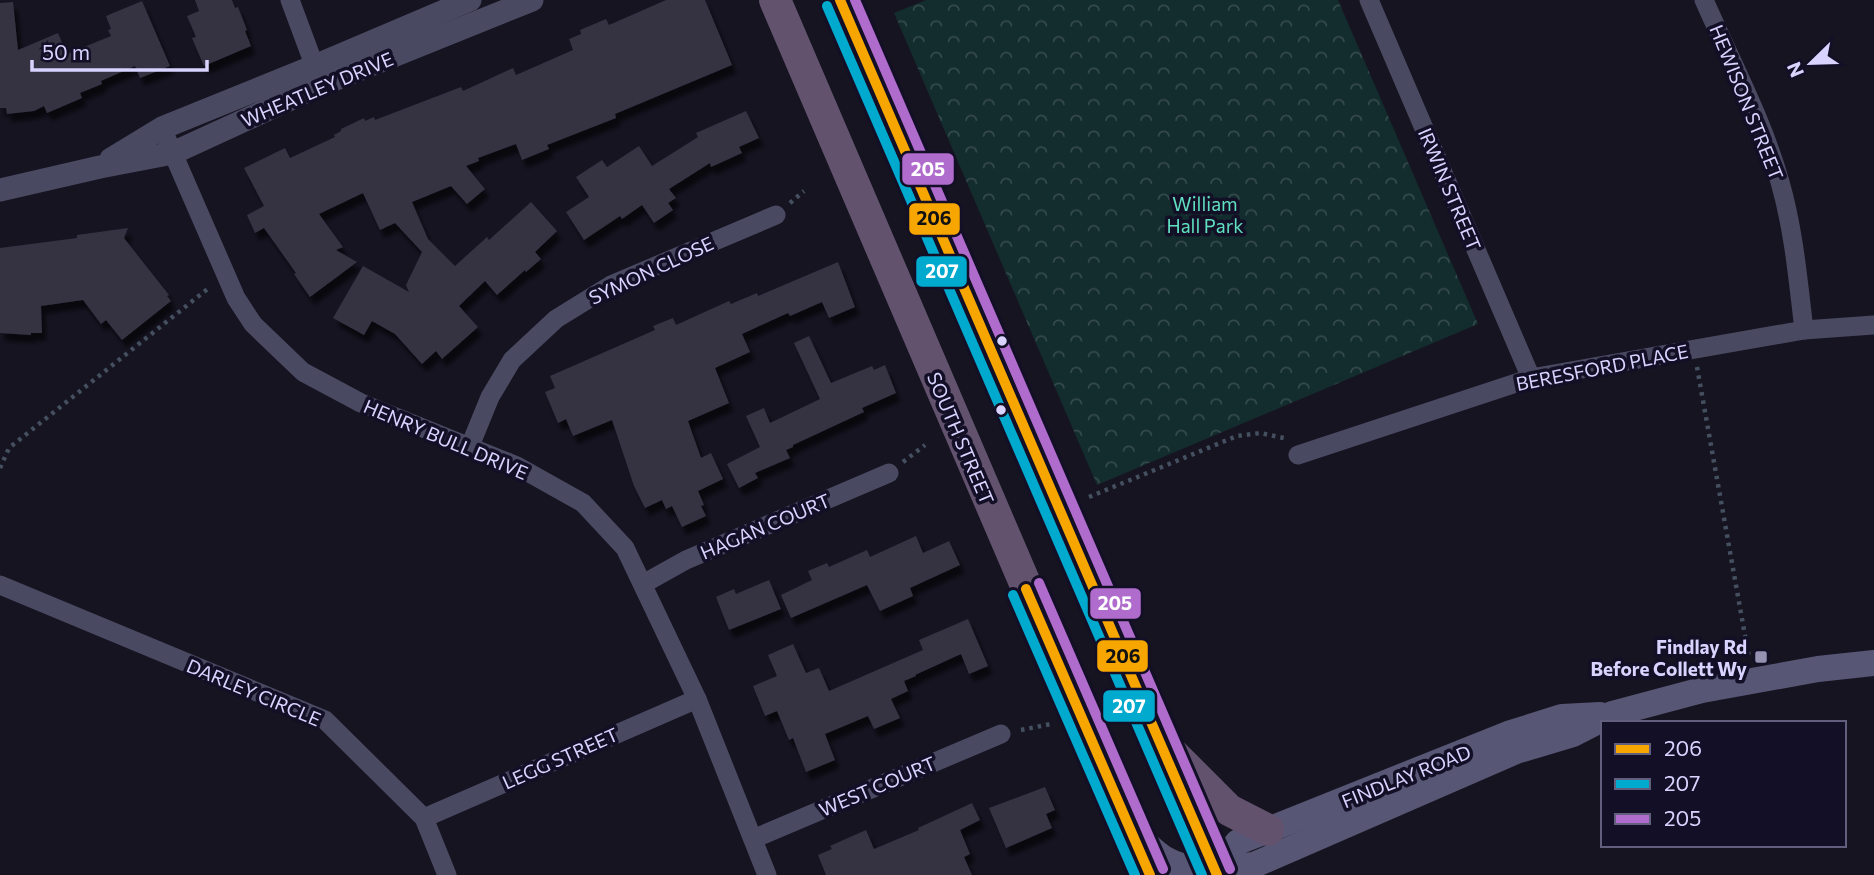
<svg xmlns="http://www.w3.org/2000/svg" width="1874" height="875" font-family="Commissioner,sans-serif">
<defs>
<pattern id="park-crowns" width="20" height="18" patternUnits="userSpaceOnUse" patternTransform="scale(1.75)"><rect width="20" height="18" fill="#132c2d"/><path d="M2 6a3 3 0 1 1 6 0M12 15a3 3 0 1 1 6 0" fill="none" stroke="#354a4c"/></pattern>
<filter id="shadow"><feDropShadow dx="4.5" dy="8" stdDeviation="2" flood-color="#0009"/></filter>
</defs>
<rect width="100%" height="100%" fill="#161421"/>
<!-- park -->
<path fill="url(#park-crowns)" d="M 926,0 L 1338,0 L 1478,324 L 1097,485 L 894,13 Z"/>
<!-- building -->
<g fill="#343243" filter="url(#shadow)">
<path d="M 195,0 L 232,0 L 235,8 L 238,7 L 247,30 L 245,31 L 251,46 L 204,66 L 192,38 L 196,37 L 187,16 L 199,11 Z"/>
<path d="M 666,0 L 705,0 L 732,65 L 615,114 L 616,118 L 547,145 L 549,149 L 522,160 L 516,144 L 478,158 L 479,161 L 466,166 L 485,189 L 467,204 L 451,186 L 412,202 L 428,239 L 455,266 L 487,237 L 489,240 L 531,202 L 557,231 L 535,252 L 541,259 L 526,272 L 525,270 L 497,295 L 485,281 L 459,306 L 478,327 L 442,359 L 436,351 L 422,364 L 395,334 L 372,321 L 364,335 L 333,318 L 363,266 L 409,292 L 406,285 L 422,252 L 395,223 L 380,230 L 363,193 L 319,214 L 343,247 L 336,250 L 357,262 L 310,297 L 294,274 L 296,273 L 264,228 L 255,233 L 247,215 L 264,206 L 244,168 L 285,148 L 290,158 L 335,137 L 334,135 L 341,131 L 341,129 L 364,118 L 365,121 L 374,117 L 375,120 L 461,87 L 463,91 L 513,68 L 516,75 L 573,50 L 569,39 L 581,34 L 580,30 L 606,19 L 609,25 Z"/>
<path d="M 142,1 L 170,66 L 140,78 L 135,66 L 101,81 L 102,84 L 80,93 L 82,98 L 47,113 L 44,106 L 34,111 L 7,114 L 6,108 L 0,108 L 0,3 L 13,2 L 18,50 L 58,33 L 67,54 L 111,36 L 108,30 L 111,29 L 106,16 Z"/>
<path d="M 746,111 L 759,138 L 739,147 L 742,153 L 711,167 L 710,163 L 669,189 L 676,198 L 668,203 L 673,210 L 654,223 L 642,205 L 622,219 L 620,216 L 584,240 L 566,212 L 589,197 L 576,177 L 602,160 L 607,167 L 639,146 L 652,166 L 698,137 L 696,133 Z"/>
<path d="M 128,228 L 124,238 L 169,295 L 167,296 L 171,301 L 122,340 L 106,320 L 101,324 L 83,300 L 41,306 L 42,333 L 31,333 L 31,335 L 0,333 L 0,248 L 77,238 L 77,235 Z"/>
<path d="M 838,262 L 855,307 L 829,318 L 822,302 L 790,316 L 788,313 L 742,334 L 750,352 L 715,368 L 729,403 L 688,421 L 701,458 L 711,453 L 723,479 L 698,491 L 704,505 L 701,506 L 706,516 L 682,527 L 672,506 L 666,509 L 662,500 L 645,508 L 634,486 L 612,420 L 573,436 L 566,419 L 558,423 L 545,392 L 555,388 L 550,376 L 655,330 L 653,326 L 673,318 L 676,325 L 729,301 L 731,304 L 757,293 L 758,296 Z"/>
<path d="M 809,336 L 831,383 L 872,366 L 874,370 L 885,365 L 896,393 L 862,408 L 864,412 L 793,445 L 793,447 L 786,450 L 790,458 L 755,473 L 758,478 L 739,488 L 727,464 L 760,447 L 746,416 L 764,408 L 770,423 L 820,399 L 794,343 Z"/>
<path d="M 916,536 L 923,553 L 949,541 L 960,565 L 910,588 L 913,596 L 880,611 L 867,585 L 791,618 L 781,595 L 812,580 L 808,571 L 827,563 L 829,567 L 867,550 L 870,557 Z"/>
<path d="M 769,580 L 781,609 L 729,630 L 716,597 L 734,589 L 736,594 Z"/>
<path d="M 968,619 L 988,666 L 969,674 L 961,654 L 915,675 L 916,676 L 904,681 L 908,691 L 891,699 L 900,718 L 874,729 L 868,716 L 825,734 L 835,760 L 806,772 L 793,738 L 789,740 L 777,711 L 765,716 L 753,686 L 777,676 L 768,655 L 793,644 L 806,673 L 819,668 L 829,691 L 923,650 L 919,640 Z"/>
<path d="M 1045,787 L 1055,810 L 1046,814 L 1052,828 L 1006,848 L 989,808 Z"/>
<path d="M 972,803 L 980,820 L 960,830 L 970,854 L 964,857 L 972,875 L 826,875 L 818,855 L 832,849 L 830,846 L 866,830 L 874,849 L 919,830 L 918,828 Z"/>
</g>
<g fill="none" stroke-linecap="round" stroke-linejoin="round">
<!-- path -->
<g stroke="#44505f" stroke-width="4.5" stroke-dasharray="3.5 5" stroke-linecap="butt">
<path d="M 790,203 L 804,191"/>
<path d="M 1697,367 L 1749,658"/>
<path d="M 903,462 L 925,445"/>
<path d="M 0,468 L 9,448 L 210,287"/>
<path d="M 1089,497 L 1237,436 L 1260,433 L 1284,438 L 1287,441"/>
<path d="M 1021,730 L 1051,724"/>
</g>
<!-- minor -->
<g stroke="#4a4962" stroke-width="19">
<path d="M 290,0 L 319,78"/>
<path d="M 1369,0 L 1531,378"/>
<path d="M 1704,0 C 1730,59 1763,121 1780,182 C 1794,231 1798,280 1804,330"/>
<path d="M 162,128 L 236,298 L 253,324 L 303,372 L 361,403 L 517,466 L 583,503 L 625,548 L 697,699 L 767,875"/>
<path d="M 470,446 L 490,397 L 512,360 L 556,319 L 611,285 L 776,215"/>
<path d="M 1298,455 L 1531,378 L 1804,330 L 1874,325"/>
<path d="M 643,584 L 686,560 L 889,473"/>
<path d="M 0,585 L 325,720 L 424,818 L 447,875"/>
<path d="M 424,818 L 697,699"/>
<path d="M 753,839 L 1001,734"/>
</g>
<!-- tertiary -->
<g stroke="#4a4962" stroke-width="23">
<path d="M 111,159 L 162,128 L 315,66 L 470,0"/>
<path d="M 0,190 L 100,167 L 173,153 L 321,85 L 532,0"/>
</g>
<!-- secondary -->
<g stroke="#575674" stroke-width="26">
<path d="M 1130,830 C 1142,839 1153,852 1165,859 C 1192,875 1224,868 1254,865 L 1516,751 L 1573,734 L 1612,714 L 1702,690 L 1818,669 L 1874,663"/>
<path d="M 1212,875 L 1238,842 L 1508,734 L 1562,717 L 1600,715"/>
</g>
<!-- trunk -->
<g stroke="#62526e" stroke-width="32">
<path d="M 775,0 L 1150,875"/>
<path d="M 840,0 L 1217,875"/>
<path d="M 1171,752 L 1229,810 L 1268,830"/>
</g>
<!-- bus-1 casing -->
<g stroke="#130f26" stroke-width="16">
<g id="bus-1">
<path d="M 840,0 L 1217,875"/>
<path d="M 1026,589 L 1150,875"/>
</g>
</g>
<!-- bus-2 casing -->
<g stroke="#130f26" stroke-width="16">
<g id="bus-2">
<path d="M 827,6 L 1202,875"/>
<path d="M 1013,595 L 1135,875"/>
</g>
</g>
<!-- bus-3 casing -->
<g stroke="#130f26" stroke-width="16">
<g id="bus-3">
<path d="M 855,0 L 1230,869"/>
<path d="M 1039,583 L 1163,869"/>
</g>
</g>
<!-- bus-1 -->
<use href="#bus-1" stroke="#f7a600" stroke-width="10"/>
<!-- bus-2 -->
<use href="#bus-2" stroke="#00a9ce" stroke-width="10"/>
<!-- bus-3 -->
<use href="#bus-3" stroke="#b06ccc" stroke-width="10"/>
</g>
<!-- markers -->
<g fill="#d9d4ff" stroke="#130f26" stroke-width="2.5">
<circle cx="1002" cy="341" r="6"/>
<circle cx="1001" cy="410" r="6"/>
</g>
<rect fill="#9591b1" stroke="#130f26" stroke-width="2.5" x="1754" y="650" width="14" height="14" rx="3.5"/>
<g text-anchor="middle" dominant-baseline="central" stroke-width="7" stroke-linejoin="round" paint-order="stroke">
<!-- street labels -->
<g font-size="19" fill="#d9d4ff" stroke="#130f26">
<text transform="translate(317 89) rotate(-23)">WHEATLEY DRIVE</text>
<text transform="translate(1747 102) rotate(68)">HEWISON STREET</text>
<text transform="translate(1450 189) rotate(67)">IRWIN STREET</text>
<text transform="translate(651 270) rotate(-25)">SYMON CLOSE</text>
<text transform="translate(1602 367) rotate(-11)">BERESFORD PLACE</text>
<text transform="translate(961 438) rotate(67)">SOUTH STREET</text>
<text transform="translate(446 439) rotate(23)">HENRY BULL DRIVE</text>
<text transform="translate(765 526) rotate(-23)">HAGAN COURT</text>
<text transform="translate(254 692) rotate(23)">DARLEY CIRCLE</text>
<text transform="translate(560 758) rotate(-24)">LEGG STREET</text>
<text transform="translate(1406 776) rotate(-22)">FINDLAY ROAD</text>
<text transform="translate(877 786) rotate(-23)">WEST COURT</text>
</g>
<!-- park labels -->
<g font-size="19" fill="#5fe0c0" stroke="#130f26">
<text x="1205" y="203">William<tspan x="1205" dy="22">Hall Park</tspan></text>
</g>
<!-- poi labels -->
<g font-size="19" font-weight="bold" fill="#d9d4ff" stroke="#130f26" text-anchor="end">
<text x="1747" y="646">Findlay Rd<tspan x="1747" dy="22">Before Collett Wy</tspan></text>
</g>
</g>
<g stroke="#130f26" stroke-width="2.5">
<rect x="901" y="152" width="54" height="34" rx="7" fill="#b06ccc"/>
<rect x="908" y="202" width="53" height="34" rx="7" fill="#f7a600"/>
<rect x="915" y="255" width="53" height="33" rx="7" fill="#00a9ce"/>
<rect x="1089" y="587" width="53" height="33" rx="7" fill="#b06ccc"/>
<rect x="1096" y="639" width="53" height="34" rx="7" fill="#f7a600"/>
<rect x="1102" y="689" width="54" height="34" rx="7" fill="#00a9ce"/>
</g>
<g font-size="19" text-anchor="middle" font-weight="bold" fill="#fff">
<text x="928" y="176">205</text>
<text x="942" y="278">207</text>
<text x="1115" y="610">205</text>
<text x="1129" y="713">207</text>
</g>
<g font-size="19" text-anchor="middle" font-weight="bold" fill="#111">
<text x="934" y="225">206</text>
<text x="1123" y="663">206</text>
</g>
<!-- legend -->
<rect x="1601" y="721" width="245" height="126" fill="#130f26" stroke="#625e7d" stroke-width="2"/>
<rect x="1615" y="744" width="35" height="10" fill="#f7a600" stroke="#625e7d" stroke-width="2"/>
<text x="1664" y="756" font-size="21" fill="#d9d4ff">206</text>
<rect x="1615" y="779" width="35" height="10" fill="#00a9ce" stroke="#625e7d" stroke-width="2"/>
<text x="1664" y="791" font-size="21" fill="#d9d4ff">207</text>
<rect x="1615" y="814" width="35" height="10" fill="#b06ccc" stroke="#625e7d" stroke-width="2"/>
<text x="1664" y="826" font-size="21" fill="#d9d4ff">205</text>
<!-- north arrow -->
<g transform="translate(1811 63) rotate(247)" stroke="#130f26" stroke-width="5" paint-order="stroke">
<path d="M0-5L12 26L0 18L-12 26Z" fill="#d9d4ff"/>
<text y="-10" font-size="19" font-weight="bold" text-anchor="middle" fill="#d9d4ff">N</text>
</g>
<!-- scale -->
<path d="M32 60v10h175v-10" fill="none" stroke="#d9d4ff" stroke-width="3.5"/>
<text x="42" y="60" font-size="21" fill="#d9d4ff" stroke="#130f26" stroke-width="5" paint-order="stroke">50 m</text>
</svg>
